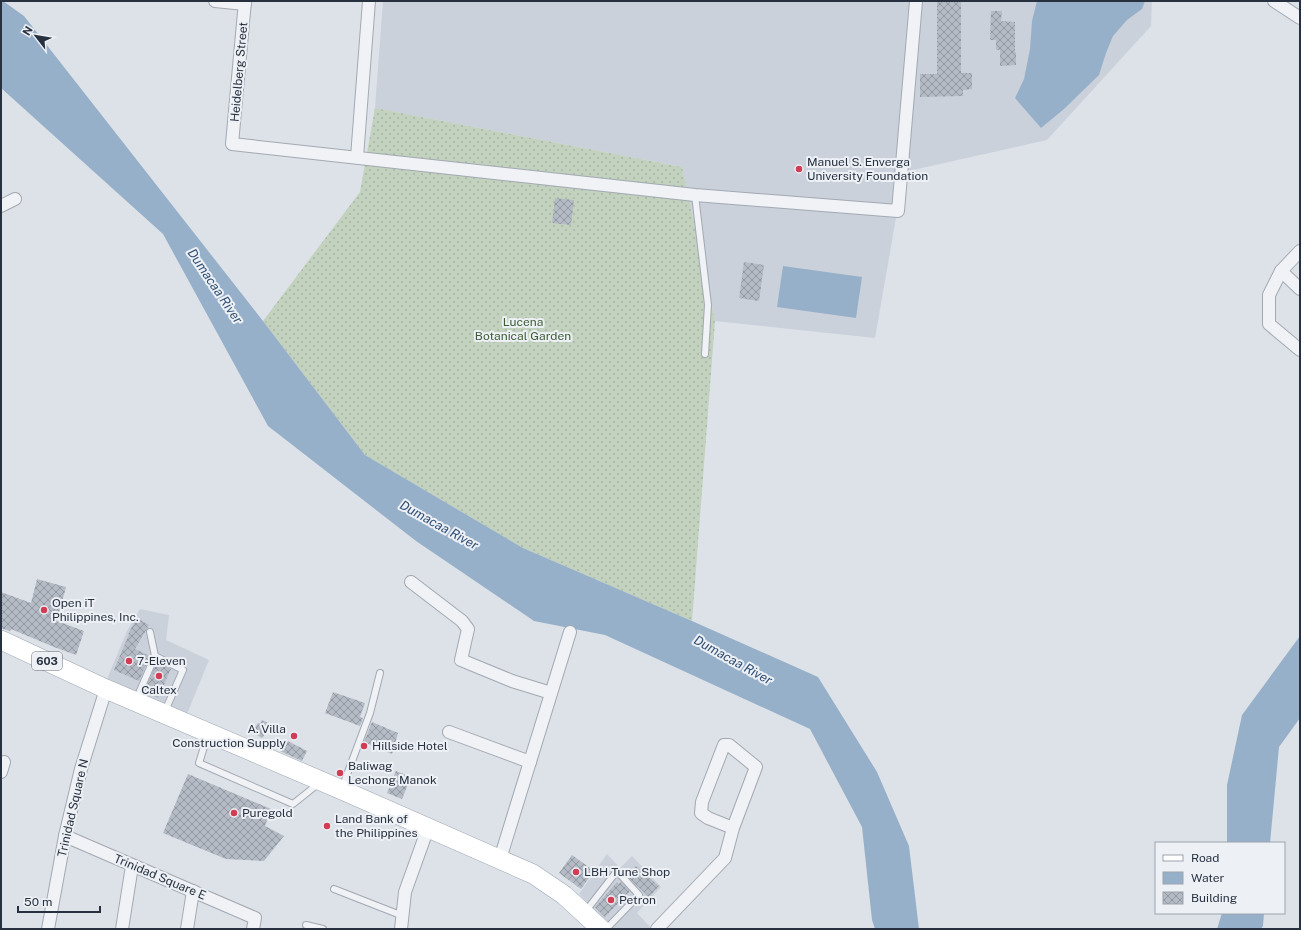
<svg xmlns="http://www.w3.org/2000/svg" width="1301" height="930" font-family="'Public Sans',sans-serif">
<defs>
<pattern id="garden-dots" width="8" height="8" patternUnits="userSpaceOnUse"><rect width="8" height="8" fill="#c3d2be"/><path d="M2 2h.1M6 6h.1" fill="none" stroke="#a7b5a4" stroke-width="1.8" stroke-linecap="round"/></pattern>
<pattern id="building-cross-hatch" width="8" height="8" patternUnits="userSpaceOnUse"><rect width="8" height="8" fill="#b4bbc5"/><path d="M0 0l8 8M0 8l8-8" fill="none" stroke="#9298a1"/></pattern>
</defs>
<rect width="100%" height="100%" fill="#dde2e8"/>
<!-- built -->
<g fill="#cbd1da">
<path d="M 383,1 L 1152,1 L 1151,26 L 1047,140 L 904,172 L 875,338 L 715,321 L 682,167 L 375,108 Z"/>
<path d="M 140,609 L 169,615 L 166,640 L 209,660 L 187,714 L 107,679 L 127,631 Z"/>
<path d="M 607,854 L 620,868 L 632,856 L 661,887 L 637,913 L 651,928 L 650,929 L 613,929 L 579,894 Z"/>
</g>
<!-- garden -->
<path fill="url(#garden-dots)" d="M 375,108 L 682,167 L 715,321 L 692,621 L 523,548 L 365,455 L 263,321 L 360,192 Z"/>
<!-- water -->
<g fill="#97b0c9">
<path d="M 1,1 L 3,1 L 24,16 L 263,321 L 365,455 L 523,548 L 692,621 L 818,677 L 877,772 L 909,846 L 919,929 L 875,929 L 872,920 L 862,827 L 810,729 L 605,635 L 534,621 L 416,541 L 268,426 L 163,234 L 1,88 Z"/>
<path d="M 1037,1 L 1145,1 L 1142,9 L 1127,20 L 1113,36 L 1106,53 L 1099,75 L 1064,109 L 1041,128 L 1015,98 L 1024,79 L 1030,49 L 1032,21 Z"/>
<path d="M 783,266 L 862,277 L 856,318 L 777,307 Z"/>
<path d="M 1300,636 L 1300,718 L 1279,747 L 1270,843 L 1227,843 L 1227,785 L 1242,715 Z"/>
<path d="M 1222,913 L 1264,913 L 1263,926 L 1261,929 L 1217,929 Z"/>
</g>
<!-- building -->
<g fill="url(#building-cross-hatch)">
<path d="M 937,1 L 961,1 L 961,73 L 972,73 L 972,89 L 963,90 L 963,96 L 920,97 L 920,74 L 937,74 Z"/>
<path d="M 991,11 L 1002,11 L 1001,21 L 1015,22 L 1015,52 L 1016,52 L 1016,65 L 1000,66 L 1000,50 L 996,50 L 996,40 L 990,40 Z"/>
<path d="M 555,198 L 574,200 L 571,225 L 552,223 Z"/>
<path d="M 744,262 L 764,265 L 759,301 L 739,298 Z"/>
<path d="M 37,579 L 66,587 L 57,621 L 84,631 L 76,655 L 54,647 L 11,629 L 10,631 L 1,628 L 1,592 L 31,603 Z"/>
<path d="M 137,618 L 149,625 L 135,649 L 150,656 L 139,681 L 114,670 L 129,634 L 128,634 Z"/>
<path d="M 157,662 L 171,669 L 158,698 L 144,692 Z"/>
<path d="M 333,692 L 365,703 L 360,717 L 363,718 L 360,726 L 325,713 Z"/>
<path d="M 262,720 L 272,725 L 262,738 L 252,732 L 258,723 L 260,724 Z"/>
<path d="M 372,722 L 398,733 L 392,754 L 364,742 Z"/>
<path d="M 286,740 L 307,751 L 302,761 L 280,751 Z"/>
<path d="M 396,771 L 411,777 L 402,799 L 387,793 Z"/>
<path d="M 188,774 L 271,809 L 265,826 L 284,836 L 264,861 L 226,859 L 163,833 Z"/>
<path d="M 572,855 L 594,871 L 581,889 L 559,873 Z"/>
<path d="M 636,866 L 659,886 L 649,897 L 627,876 Z"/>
<path d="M 617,882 L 619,884 L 621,882 L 630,891 L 605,917 L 595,907 Z"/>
</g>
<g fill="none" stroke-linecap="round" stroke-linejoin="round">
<!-- service casing -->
<g stroke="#a2a9b2" stroke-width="8">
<g id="service">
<path d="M 695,195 L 708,305 L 705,354"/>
<path d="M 155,656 L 183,670 L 165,711"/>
<path d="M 136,700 L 155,656 L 150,632"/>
<path d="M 208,734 L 199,763 L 293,804 L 318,784"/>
<path d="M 342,788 L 370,713 L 380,673"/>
<path d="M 334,889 L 403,916"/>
<path d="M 585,912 L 617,871 L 639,895 L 606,929"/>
<path d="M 306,925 L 323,929"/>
</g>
</g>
<!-- minor casing -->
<g stroke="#a2a9b2" stroke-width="14">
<g id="minor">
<path d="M 215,1 L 245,4"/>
<path d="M 245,1 L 232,144 L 695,195 L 898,211 L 916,1"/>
<path d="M 1274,1 L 1300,18"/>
<path d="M 357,157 L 369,1"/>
<path d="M 1,206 L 15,199"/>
<path d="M 1300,251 L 1281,271 L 1269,295 L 1269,324 L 1300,350"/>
<path d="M 1281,271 L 1300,289"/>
<path d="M 411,582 L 462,621 L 468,629 L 461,660 L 512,681 L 551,693"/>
<path d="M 449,732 L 530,762"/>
<path d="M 1,772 L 4,762"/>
<path d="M 65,836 L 255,918 L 253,929"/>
<path d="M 500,859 L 570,632"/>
<path d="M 48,929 L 65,836 L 81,769 L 106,689"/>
<path d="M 122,929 L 132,866"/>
<path d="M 187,929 L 193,891"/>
<path d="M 401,929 L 405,892 L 428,828"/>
<path d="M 657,929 L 725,858 L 733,828 L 756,767 L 729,745 L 724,745 L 702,802 L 701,813 L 708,818 L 733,828"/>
</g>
</g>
<!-- primary casing -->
<g stroke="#9ca6b4" stroke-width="20">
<path id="primary" d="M 1,640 L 106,689 L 342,790 L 533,874 L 564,895 L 601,929"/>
</g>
<!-- service -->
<use href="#service" stroke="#f0f2f6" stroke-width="6"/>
<!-- minor -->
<use href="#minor" stroke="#f0f2f6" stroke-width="12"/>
<!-- primary -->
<use href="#primary" stroke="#fff" stroke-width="19"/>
</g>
<!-- markers -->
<g fill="#d23d56" stroke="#edf0f5" stroke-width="1.5">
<circle cx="799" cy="169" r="4"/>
<circle cx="44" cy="610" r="4"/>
<circle cx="129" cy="661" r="4"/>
<circle cx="159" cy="676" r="4"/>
<circle cx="294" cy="736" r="4"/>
<circle cx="364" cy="746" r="4"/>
<circle cx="340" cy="773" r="4"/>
<circle cx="234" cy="813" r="4"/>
<circle cx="327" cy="826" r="4"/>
<circle cx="576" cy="872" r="4"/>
<circle cx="611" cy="900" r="4"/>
</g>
<g text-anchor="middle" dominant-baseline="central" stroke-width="4" stroke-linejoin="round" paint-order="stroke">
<!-- shield labels -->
<rect fill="#edf0f5" stroke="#626a76" stroke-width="1" x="32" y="652" width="30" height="18" rx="3"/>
<g font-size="11" font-weight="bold" fill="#26303f">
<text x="47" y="661">603</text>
</g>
<!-- street labels -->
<g font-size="12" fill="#26303f" stroke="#edf0f5">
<text transform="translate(239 72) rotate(-85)">Heidelberg Street</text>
<text transform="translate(73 808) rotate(-77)">Trinidad Square N</text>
<text transform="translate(160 877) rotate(23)">Trinidad Square E</text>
</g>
<!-- poi labels -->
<g font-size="12" fill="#26303f" stroke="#edf0f5" text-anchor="start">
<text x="807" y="162">Manuel S. Enverga<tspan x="807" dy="14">University Foundation</tspan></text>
<text x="52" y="603">Open iT<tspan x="52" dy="14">Philippines, Inc.</tspan></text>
<text x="137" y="661">7-Eleven</text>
<text x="159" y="690" text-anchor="middle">Caltex</text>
<text x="286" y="729" text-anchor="end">A. Villa<tspan x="286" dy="14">Construction Supply</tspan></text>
<text x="372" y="746">Hillside Hotel</text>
<text x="348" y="766">Baliwag<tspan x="348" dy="14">Lechong Manok</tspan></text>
<text x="242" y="813">Puregold</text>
<text x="335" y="819">Land Bank of<tspan x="335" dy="14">the Philippines</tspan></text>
<text x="584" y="872">LBH Tune Shop</text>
<text x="619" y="900">Petron</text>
</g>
<!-- park labels -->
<g font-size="12" fill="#3b5b33" stroke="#edf0f5">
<text x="523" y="322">Lucena<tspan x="523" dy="14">Botanical Garden</tspan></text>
</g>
<!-- water labels -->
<g font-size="13" font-style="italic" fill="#2f4f74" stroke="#edf0f5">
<text transform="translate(215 286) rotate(56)">Dumacaa River</text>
<text transform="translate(439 525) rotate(29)">Dumacaa River</text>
<text transform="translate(733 660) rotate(29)">Dumacaa River</text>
</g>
</g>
<!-- border -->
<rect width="1301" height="930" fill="none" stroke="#26303f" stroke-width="4"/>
<!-- legend -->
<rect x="1155" y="842" width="130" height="72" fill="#edf0f5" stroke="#9da3ac"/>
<rect x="1163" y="855" width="20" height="6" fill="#ffffff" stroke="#9da3ac"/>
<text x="1191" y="862" font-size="12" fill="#26303f">Road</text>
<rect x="1163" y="872" width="20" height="12" fill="#97b0c9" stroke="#9da3ac"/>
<text x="1191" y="882" font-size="12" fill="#26303f">Water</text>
<rect x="1163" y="892" width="20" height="12" fill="url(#building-cross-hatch)" stroke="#9da3ac"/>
<text x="1191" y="902" font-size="12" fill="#26303f">Building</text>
<!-- north arrow -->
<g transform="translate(36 36) rotate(301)" stroke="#edf0f5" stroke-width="3" paint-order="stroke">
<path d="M0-3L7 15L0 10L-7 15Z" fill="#26303f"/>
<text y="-6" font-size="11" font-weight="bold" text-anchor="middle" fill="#26303f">N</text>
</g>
<!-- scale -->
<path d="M18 906v6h82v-6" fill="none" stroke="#26303f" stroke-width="2"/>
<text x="24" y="906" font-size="12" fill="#26303f" stroke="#edf0f5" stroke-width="3" paint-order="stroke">50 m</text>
</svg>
